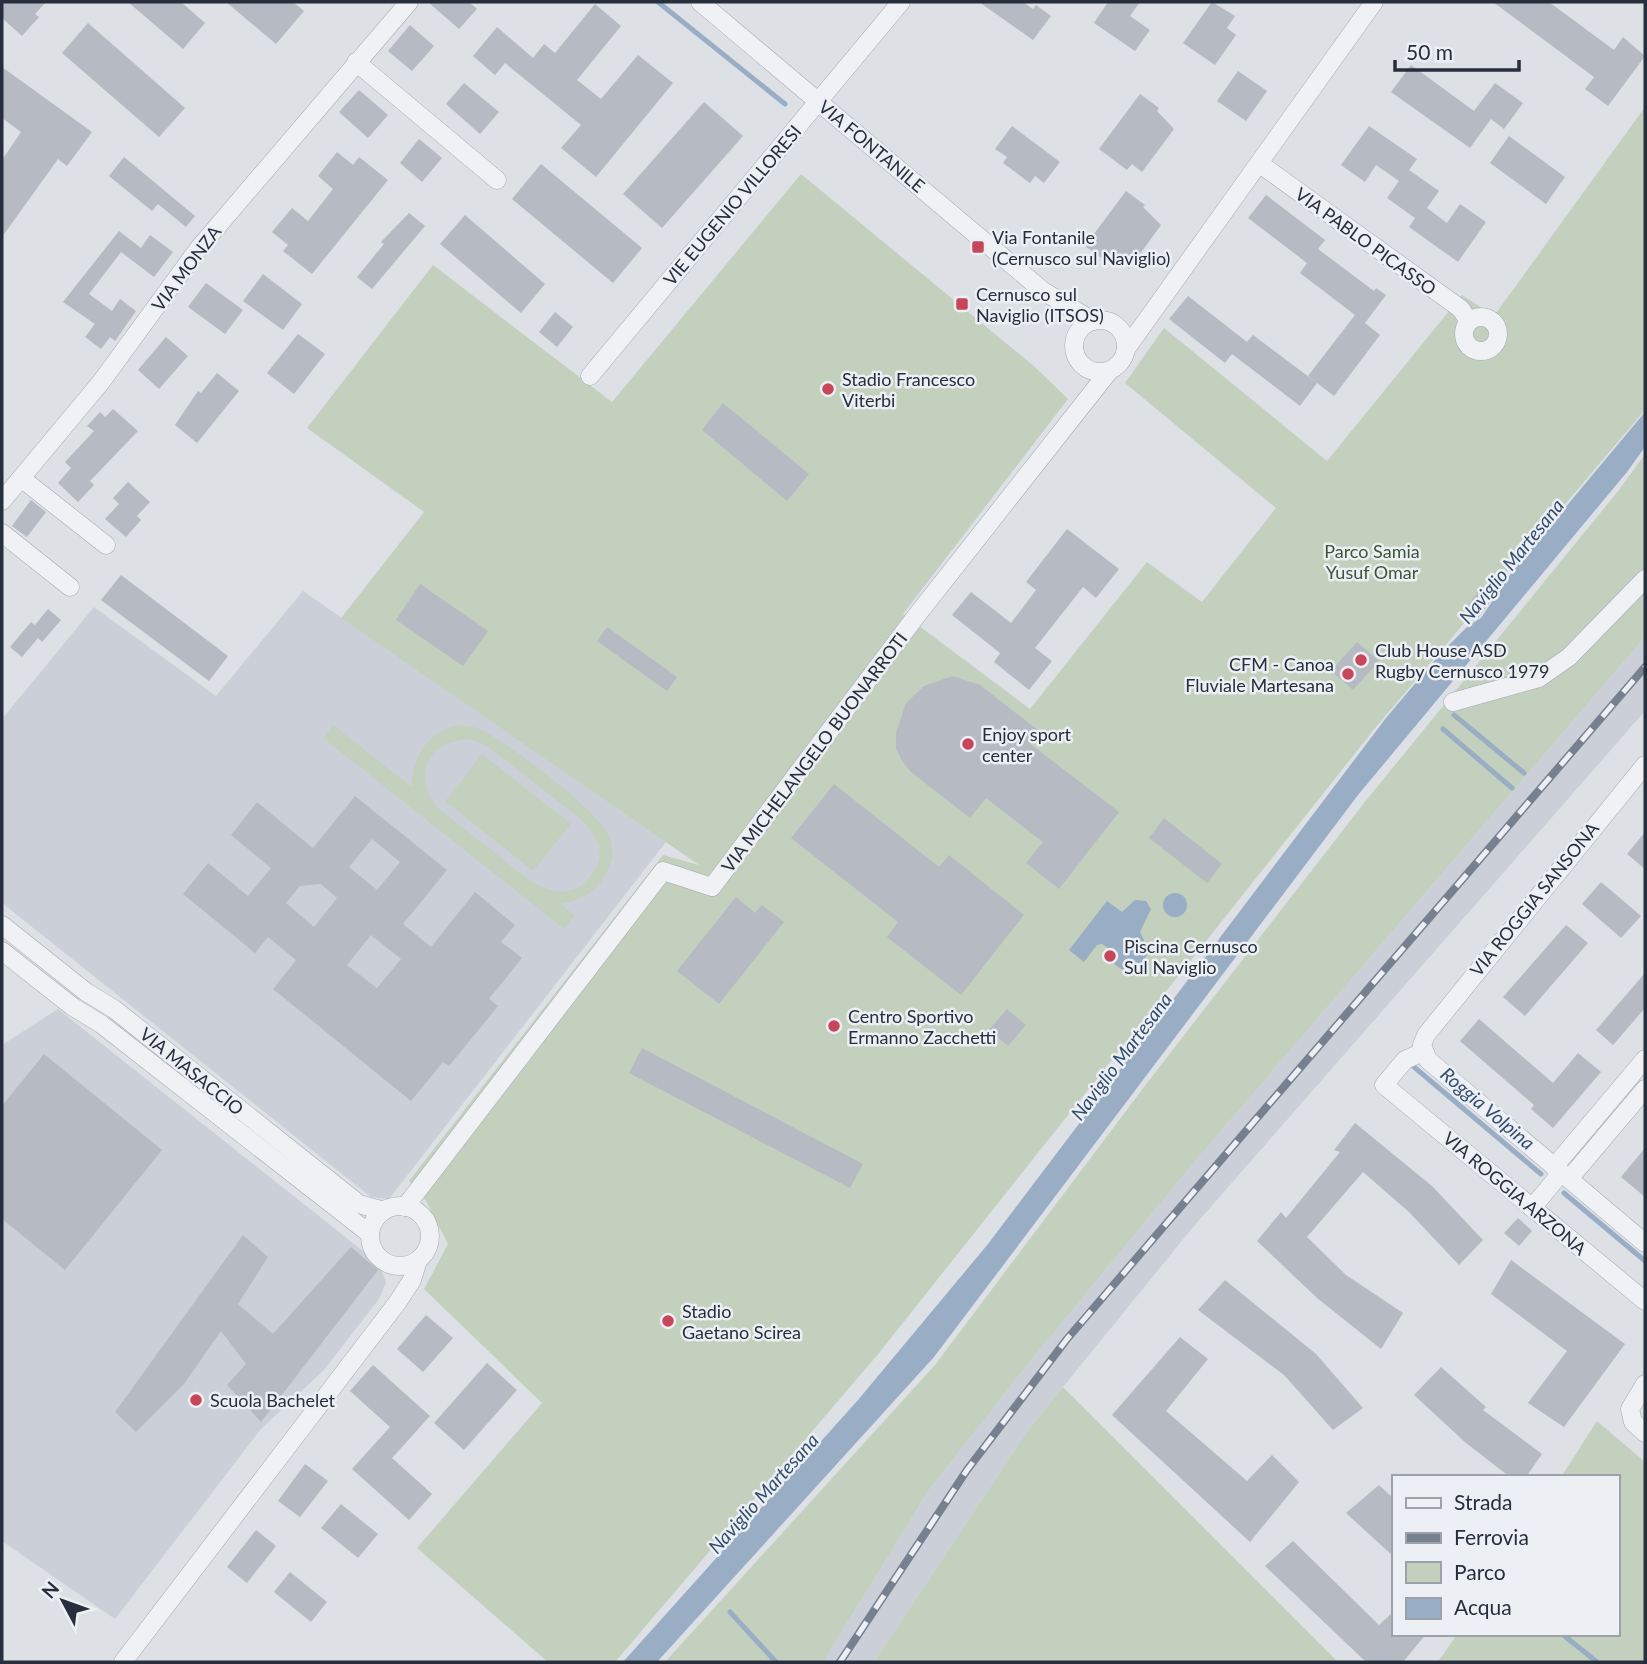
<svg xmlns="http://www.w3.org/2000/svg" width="1647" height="1664" font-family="Lato,sans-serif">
<rect width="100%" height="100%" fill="#dde1e6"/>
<!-- built -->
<g fill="#cbd0d8">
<path d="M 303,591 L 666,842 L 389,1199 L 371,1197 L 2,903 L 2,719 L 94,607 L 216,696 Z"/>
<path d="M 1645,637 L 1645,711 L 1194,1226 L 1063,1387 L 1026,1433 L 874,1662 L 823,1662 L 929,1490 L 1027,1365 L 1196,1160 Z"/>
<path d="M 58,1009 L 378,1263 L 386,1282 L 379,1299 L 324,1370 L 261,1429 L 115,1619 L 2,1541 L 2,1045 Z"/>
</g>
<!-- green -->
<g fill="#c3d0be" fill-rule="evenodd">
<path d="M 1645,107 L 1645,410 L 1376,727 L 879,1353 L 615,1662 L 548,1662 L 417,1548 L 542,1403 L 424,1289 L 448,1244 L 426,1201 L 409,1181 L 663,855 L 699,865 L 341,618 L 424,512 L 307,428 L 433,265 L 612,402 L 801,174 L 1035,367 L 1068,399 L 903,614 L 1030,709 L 1147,562 L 1202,602 L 1276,508 L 1125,383 L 1164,328 L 1327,461 L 1462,295 L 1494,316 Z"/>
<path d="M 1645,454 L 1645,637 L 1196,1160 L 1027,1365 L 929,1490 L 823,1662 L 665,1662 L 935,1365 L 1147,1083 L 1364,803 L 1619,490 Z"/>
<path d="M 333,725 L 412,787 C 410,756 436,717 474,727 C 499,734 594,808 607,832 C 616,847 613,863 604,877 C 595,893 578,901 561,904 L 575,916 L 564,929 L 323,738 ZM 469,739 L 486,745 L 584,822 C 597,838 606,851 594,871 C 564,917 522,874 494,852 C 475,837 456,822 438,808 C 411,775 427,742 469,739 Z"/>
<path d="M 482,754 L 571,824 L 533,871 L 445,801 Z"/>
<path d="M 1063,1387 L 1338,1662 L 874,1662 L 1026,1433 Z"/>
<path d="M 1597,1421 L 1645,1462 L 1645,1662 L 1438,1662 L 1457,1634 L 1617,1634 L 1617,1477 L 1561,1477 Z"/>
</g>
<!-- water -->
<g fill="#99aec5">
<path d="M 1645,412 L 1645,447 L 1627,472 L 1358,795 L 934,1357 L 657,1662 L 623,1662 L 858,1400 L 988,1244 L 1386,718 L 1440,654 L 1468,626 L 1481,618 L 1514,569 Z"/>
<circle cx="1175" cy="905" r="12"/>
<path d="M 1135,900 L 1146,901 L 1151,909 L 1140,932 L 1149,951 L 1141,967 C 1123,976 1111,966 1108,948 L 1102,944 L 1097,945 L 1084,962 L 1069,950 L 1107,901 L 1122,912 Z"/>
</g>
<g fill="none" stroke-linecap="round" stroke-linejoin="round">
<!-- stream -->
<g stroke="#99aec5" stroke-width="5">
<path d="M 658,2 L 785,104"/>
<path d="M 1454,715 L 1524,773"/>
<path d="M 1443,729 L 1512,788"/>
<path d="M 1414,1067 L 1541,1174"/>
<path d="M 1564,1193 L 1645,1261"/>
<path d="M 730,1612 L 776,1662"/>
<path d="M 1562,1634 L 1597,1662"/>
</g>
</g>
<!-- building -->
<g fill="#b5bac3" fill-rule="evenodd">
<path d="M 2,2 L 46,2 L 35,14 L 39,17 L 22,36 L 2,18 Z"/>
<path d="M 128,2 L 181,2 L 205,23 L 183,49 Z"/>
<path d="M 226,2 L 293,2 L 304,11 L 276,44 Z"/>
<path d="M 428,2 L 469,2 L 477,9 L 459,29 Z"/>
<path d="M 979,2 L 1023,2 L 1033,9 L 1036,5 L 1051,16 L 1033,40 Z"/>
<path d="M 1108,2 L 1140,2 L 1130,16 L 1150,30 L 1135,51 L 1094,23 Z"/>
<path d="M 1212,2 L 1235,16 L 1227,28 L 1236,35 L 1215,65 L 1183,43 Z"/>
<path d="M 1493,2 L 1549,2 L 1614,50 L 1623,37 L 1645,56 L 1608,106 L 1585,89 L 1594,77 Z"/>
<path d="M 595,4 L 621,26 L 577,80 L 601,99 L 638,55 L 673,83 L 596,177 L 561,148 L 581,125 L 505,63 L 495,75 L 473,56 L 497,27 L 533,58 L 544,44 L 555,53 Z"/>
<path d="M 88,23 L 185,108 L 159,137 L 62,53 Z"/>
<path d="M 410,25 L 434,46 L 412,71 L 388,51 Z"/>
<path d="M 1411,65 L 1474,111 L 1495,83 L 1523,103 L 1504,129 L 1491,119 L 1470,148 L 1391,92 Z"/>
<path d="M 2,67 L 92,132 L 67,166 L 58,159 L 2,237 L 2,160 L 21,132 L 2,118 Z"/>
<path d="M 1238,71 L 1267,91 L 1246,121 L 1217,101 Z"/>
<path d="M 464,83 L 499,112 L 480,134 L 446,104 Z"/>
<path d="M 359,90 L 388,115 L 368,138 L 339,112 Z"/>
<path d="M 1140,94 L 1159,108 L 1157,111 L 1174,129 L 1142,172 L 1132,164 L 1127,170 L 1099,149 Z"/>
<path d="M 704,102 L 743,136 L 662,228 L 623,194 Z"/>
<path d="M 1012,126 L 1060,162 L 1044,183 L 1035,176 L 1030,183 L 1003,163 L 1007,157 L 995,149 Z"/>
<path d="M 1369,126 L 1417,159 L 1409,170 L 1439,191 L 1427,208 L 1447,223 L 1460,204 L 1486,222 L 1458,262 L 1409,227 L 1415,218 L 1387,198 L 1399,181 L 1376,165 L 1365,182 L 1341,165 Z"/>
<path d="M 1509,136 L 1565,177 L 1546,204 L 1490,163 Z"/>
<path d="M 419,139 L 442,158 L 422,182 L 400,163 Z"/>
<path d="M 337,152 L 353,165 L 359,157 L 388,180 L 312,274 L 283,251 L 288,245 L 272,232 L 292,208 L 308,221 L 333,189 L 318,176 Z"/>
<path d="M 124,157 L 195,216 L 186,227 L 158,204 L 152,211 L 109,176 Z"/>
<path d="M 541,164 L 642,248 L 613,283 L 512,199 Z"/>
<path d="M 1126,191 L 1145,205 L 1143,207 L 1161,225 L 1129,269 L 1118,261 L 1116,265 L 1106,257 L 1104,260 L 1085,246 Z"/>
<path d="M 1266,195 L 1325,240 L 1318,249 L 1374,291 L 1376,288 L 1386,295 L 1365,323 L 1380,335 L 1334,396 L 1308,376 L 1355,315 L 1300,273 L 1307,263 L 1248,218 Z"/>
<path d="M 409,213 L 425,226 L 372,289 L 357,277 L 384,244 L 381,242 Z"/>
<path d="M 465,215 L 545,284 L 521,313 L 440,244 Z"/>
<path d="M 119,231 L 141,248 L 150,235 L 173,252 L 154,277 L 121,252 L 89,294 L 112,311 L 120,299 L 136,311 L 115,341 L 110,337 L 101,349 L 85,337 L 95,324 L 63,302 Z"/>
<path d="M 263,274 L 302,304 L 283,330 L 243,301 Z"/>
<path d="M 206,283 L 243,310 L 225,334 L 188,307 Z"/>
<path d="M 1188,296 L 1247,342 L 1253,335 L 1317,383 L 1300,406 L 1232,354 L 1225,363 L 1169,319 Z"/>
<path d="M 555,312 L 573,327 L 557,347 L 539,332 Z"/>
<path d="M 298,334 L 325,354 L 294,394 L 267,373 Z"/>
<path d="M 166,337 L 188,356 L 159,389 L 138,370 Z"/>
<path d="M 217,373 L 239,391 L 197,443 L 175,425 L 198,391 L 201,393 Z"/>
<path d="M 723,403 L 809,474 L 787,501 L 702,430 Z"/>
<path d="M 113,409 L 138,431 L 90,481 L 94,485 L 78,502 L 58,483 L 71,468 L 65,462 L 94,431 L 87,426 L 100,412 L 105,417 Z"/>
<path d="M 128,482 L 150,502 L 137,516 L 141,520 L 126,537 L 105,519 L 119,504 L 113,498 Z"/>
<path d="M 31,500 L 46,512 L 27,537 L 12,526 Z"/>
<path d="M 1067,529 L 1119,569 L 1096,598 L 1083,587 L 1035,648 L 1052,661 L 1029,690 L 994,662 L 1000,653 L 952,615 L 971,592 L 1011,623 L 1036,590 L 1026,582 Z"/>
<path d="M 121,575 L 228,656 L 209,681 L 101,600 Z"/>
<path d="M 420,584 L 488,631 L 463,666 L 396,620 Z"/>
<path d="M 1480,590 L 1492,600 L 1478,618 L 1465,608 Z"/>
<path d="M 48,609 L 61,620 L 42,642 L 38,638 L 22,657 L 10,647 L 31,622 L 35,625 Z"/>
<path d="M 607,627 L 677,677 L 667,691 L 597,641 Z"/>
<path d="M 1357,642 L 1379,661 L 1353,690 L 1331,671 Z"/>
<path d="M 953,676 L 980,685 L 1039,731 L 1029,743 L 1119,812 L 1059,889 L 1026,863 L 1043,842 L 986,798 L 970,818 L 911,772 L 902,761 L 896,748 L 896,733 L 906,703 L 924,686 Z"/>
<path d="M 834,784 L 939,867 L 949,855 L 1024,915 L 961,995 L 887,937 L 898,922 L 791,838 Z"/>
<path d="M 355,796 L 447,870 L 403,924 L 431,947 L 475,892 L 515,925 L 501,942 L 522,958 L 489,999 L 498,1006 L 449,1066 L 443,1062 L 411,1101 L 273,989 L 296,960 L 268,937 L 255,953 L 183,894 L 208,863 L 248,896 L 271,868 L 231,835 L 257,802 L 313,848 ZM 372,839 L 400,862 L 377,890 L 349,867 ZM 321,884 L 337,898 L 314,927 L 286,903 L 300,886 ZM 371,935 L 401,959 L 377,988 L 347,965 Z"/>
<path d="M 1164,818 L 1222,864 L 1207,883 L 1149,838 Z"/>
<path d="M 1645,832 L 1645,869 L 1627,854 Z"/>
<path d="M 1601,882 L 1641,916 L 1621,938 L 1582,904 Z"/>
<path d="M 736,897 L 755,913 L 762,905 L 784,922 L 719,1004 L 677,971 Z"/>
<path d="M 1566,925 L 1588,943 L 1525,1016 L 1503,997 Z"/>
<path d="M 1645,973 L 1645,1008 L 1613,1045 L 1596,1030 Z"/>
<path d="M 1007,1009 L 1026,1025 L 1008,1046 L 989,1030 Z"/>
<path d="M 1479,1019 L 1553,1083 L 1578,1053 L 1601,1072 L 1553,1128 L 1531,1109 L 1534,1105 L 1460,1041 Z"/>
<path d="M 642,1048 L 863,1164 L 850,1188 L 629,1073 Z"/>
<path d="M 44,1054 L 162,1150 L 65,1270 L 2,1219 L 2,1106 Z"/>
<path d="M 1355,1123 L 1432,1186 L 1483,1240 L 1459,1265 L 1409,1212 L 1363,1172 L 1307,1237 L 1346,1275 L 1403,1313 L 1381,1349 L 1317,1298 L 1257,1241 L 1281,1212 L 1286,1218 L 1340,1152 L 1334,1150 Z"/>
<path d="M 1645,1148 L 1645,1197 L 1621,1177 Z"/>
<path d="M 1518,1218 L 1532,1231 L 1519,1246 L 1504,1233 Z"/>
<path d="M 243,1235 L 268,1257 L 238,1304 L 273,1334 L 351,1247 L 378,1270 L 261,1422 L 227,1385 L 246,1364 L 221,1331 L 184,1384 L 136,1432 L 115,1412 Z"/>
<path d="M 1511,1260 L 1625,1344 L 1564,1427 L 1528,1403 L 1567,1351 L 1491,1294 Z"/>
<path d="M 1225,1280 L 1316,1354 L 1363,1408 L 1333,1430 L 1284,1375 L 1198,1310 Z"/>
<path d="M 426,1315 L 453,1338 L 423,1372 L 397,1349 Z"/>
<path d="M 1180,1337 L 1208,1359 L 1166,1411 L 1247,1481 L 1272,1455 L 1299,1482 L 1250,1542 L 1112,1415 Z"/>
<path d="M 487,1363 L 517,1390 L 464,1450 L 434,1423 Z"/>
<path d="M 373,1365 L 430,1416 L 392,1458 L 432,1494 L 409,1520 L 352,1469 L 390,1427 L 350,1391 Z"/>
<path d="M 1441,1367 L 1486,1407 L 1483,1410 L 1542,1454 L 1526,1477 L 1510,1477 L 1466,1443 L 1414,1395 Z"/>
<path d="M 305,1464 L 328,1481 L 300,1517 L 278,1501 Z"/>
<path d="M 1379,1485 L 1393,1498 L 1393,1556 L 1346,1513 Z"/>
<path d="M 341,1504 L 378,1534 L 358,1558 L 321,1528 Z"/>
<path d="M 256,1530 L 276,1546 L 247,1583 L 227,1567 Z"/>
<path d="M 1293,1541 L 1379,1625 L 1393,1612 L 1393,1634 L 1426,1634 L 1403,1662 L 1366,1662 L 1265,1566 Z"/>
<path d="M 290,1572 L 327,1602 L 311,1622 L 274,1592 Z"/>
</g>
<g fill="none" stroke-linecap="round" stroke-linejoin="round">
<!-- minor casing -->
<g stroke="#a3a8b0" stroke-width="19">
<g id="minor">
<path d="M 700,2 L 1043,291 L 1093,321"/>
<path d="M 356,62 L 497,180"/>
<path d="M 1260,164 L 1461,309 L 1469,322"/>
<circle cx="1481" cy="334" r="17"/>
<circle cx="1100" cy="346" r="26"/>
<path d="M 1126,349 L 1374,2"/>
<path d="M 590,376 L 901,2"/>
<path d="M 21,478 L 106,545"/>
<path d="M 2,501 L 101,382 L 199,248 L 409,2"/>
<path d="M 2,533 L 70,587"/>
<path d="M 1453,702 L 1539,678 L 1569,657 L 1645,579"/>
<path d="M 1645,765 L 1426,1035 L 1422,1045 L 1428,1060 L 1645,1243"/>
<path d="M 2,925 L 86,992 L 114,1009 L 359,1204 L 384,1211"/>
<path d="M 2,951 L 73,1007 L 101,1024 L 370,1234"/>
<path d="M 1423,1052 L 1405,1060 L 1384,1085 L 1645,1301"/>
<path d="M 1554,1167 L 1645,1059"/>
<path d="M 1569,1179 L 1645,1089"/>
<circle cx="400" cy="1236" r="30"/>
<path d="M 405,1207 L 663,871 L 712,887 L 917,615 L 1110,370"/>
<path d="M 1532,1208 L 1561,1173"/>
<path d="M 1645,1384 L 1630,1409 L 1633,1422 L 1645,1433"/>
<path d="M 123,1662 L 397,1303 L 412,1280 L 418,1260"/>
</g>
</g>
<!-- minor -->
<use href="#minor" stroke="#eff1f5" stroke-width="18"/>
<!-- rail casing -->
<g stroke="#77808f" stroke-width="8">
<path id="rail" d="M 840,1662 L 967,1470 L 1067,1339 L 1645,667"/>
</g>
<!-- rail -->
<use href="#rail" stroke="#eceff4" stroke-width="5" stroke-dasharray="16" stroke-linecap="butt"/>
</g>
<!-- markers -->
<g fill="#c84659" stroke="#eceff4" stroke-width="2.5">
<rect x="971" y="240" width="14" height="14" rx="3.5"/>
<rect x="955" y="297" width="14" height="14" rx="3.5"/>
<circle cx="828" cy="389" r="7"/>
<circle cx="1361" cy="660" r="7"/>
<circle cx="1348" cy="674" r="7"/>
<circle cx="968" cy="744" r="7"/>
<circle cx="1110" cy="956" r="7"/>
<circle cx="834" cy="1026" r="7"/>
<circle cx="668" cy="1321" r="7"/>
<circle cx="196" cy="1400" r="7"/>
</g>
<g text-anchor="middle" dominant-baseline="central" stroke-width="5" stroke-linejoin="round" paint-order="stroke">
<!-- street labels -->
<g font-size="18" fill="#272f3c" stroke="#eceff4">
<text transform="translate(872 146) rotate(40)">VIA FONTANILE</text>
<text transform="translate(732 205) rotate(-50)">VIE EUGENIO VILLORESI</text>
<text transform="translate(1366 241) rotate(36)">VIA PABLO PICASSO</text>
<text transform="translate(186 268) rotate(-53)">VIA MONZA</text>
<text transform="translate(814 752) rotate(-53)">VIA MICHELANGELO BUONARROTI</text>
<text transform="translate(1534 899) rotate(-51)">VIA ROGGIA SANSONA</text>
<text transform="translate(192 1071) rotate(39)">VIA MASACCIO</text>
<text transform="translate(1515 1193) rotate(40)">VIA ROGGIA ARZONA</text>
</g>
<!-- poi labels -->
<g font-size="18" fill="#272f3c" stroke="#eceff4" text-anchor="start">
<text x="992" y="237">Via Fontanile<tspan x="992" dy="21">(Cernusco sul Naviglio)</tspan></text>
<text x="976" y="294">Cernusco sul<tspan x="976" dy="21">Naviglio (ITSOS)</tspan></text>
<text x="842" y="379">Stadio Francesco<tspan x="842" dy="21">Viterbi</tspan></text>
<text x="1375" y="650">Club House ASD<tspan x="1375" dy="21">Rugby Cernusco 1979</tspan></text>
<text x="1334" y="664" text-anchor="end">CFM - Canoa<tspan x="1334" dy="21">Fluviale Martesana</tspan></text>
<text x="982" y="734">Enjoy sport<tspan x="982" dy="21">center</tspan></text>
<text x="1124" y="946">Piscina Cernusco<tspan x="1124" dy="21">Sul Naviglio</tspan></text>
<text x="848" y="1016">Centro Sportivo<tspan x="848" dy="21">Ermanno Zacchetti</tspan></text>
<text x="682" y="1311">Stadio<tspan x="682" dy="21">Gaetano Scirea</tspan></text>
<text x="210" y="1400">Scuola Bachelet</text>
</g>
<!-- park labels -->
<g font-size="18" fill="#3b5735" stroke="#eceff4">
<text x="1372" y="551">Parco Samia<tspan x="1372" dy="21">Yusuf Omar</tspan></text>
</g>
<!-- water labels -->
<g font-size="19" font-style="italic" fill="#334d6e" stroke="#eceff4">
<text transform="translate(1511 561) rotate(-51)">Naviglio Martesana</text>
<text transform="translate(1121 1056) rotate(-53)">Naviglio Martesana</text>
<text transform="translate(1488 1108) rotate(40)">Roggia Volpina</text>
<text transform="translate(763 1493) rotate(-48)">Naviglio Martesana</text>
</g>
</g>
<!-- border -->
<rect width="1647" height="1664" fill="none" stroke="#272f3c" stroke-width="7"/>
<!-- legend -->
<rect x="1392" y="1475" width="228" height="161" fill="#eceff4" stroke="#9da2aa" stroke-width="2"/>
<rect x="1406" y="1498" width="35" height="10" fill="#eff1f5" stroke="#9da2aa" stroke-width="2"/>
<text x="1454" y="1510" font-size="21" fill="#272f3c">Strada</text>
<rect x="1406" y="1533" width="35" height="10" fill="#77808f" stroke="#9da2aa" stroke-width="2"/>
<text x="1454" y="1545" font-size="21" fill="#272f3c">Ferrovia</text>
<rect x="1406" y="1562" width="35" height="21" fill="#c3d0be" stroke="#9da2aa" stroke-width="2"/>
<text x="1454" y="1580" font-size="21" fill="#272f3c">Parco</text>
<rect x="1406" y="1598" width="35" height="21" fill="#99aec5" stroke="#9da2aa" stroke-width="2"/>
<text x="1454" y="1615" font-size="21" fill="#272f3c">Acqua</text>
<!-- north arrow -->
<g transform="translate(63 1601) rotate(311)" stroke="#eceff4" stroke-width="5" paint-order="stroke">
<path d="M0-5L12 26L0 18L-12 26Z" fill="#272f3c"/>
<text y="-10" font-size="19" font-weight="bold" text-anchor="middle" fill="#272f3c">N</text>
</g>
<!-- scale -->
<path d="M1395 60v10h124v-10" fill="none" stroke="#272f3c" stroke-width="3.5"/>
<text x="1406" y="60" font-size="21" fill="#272f3c" stroke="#eceff4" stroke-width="5" paint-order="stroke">50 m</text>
</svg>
